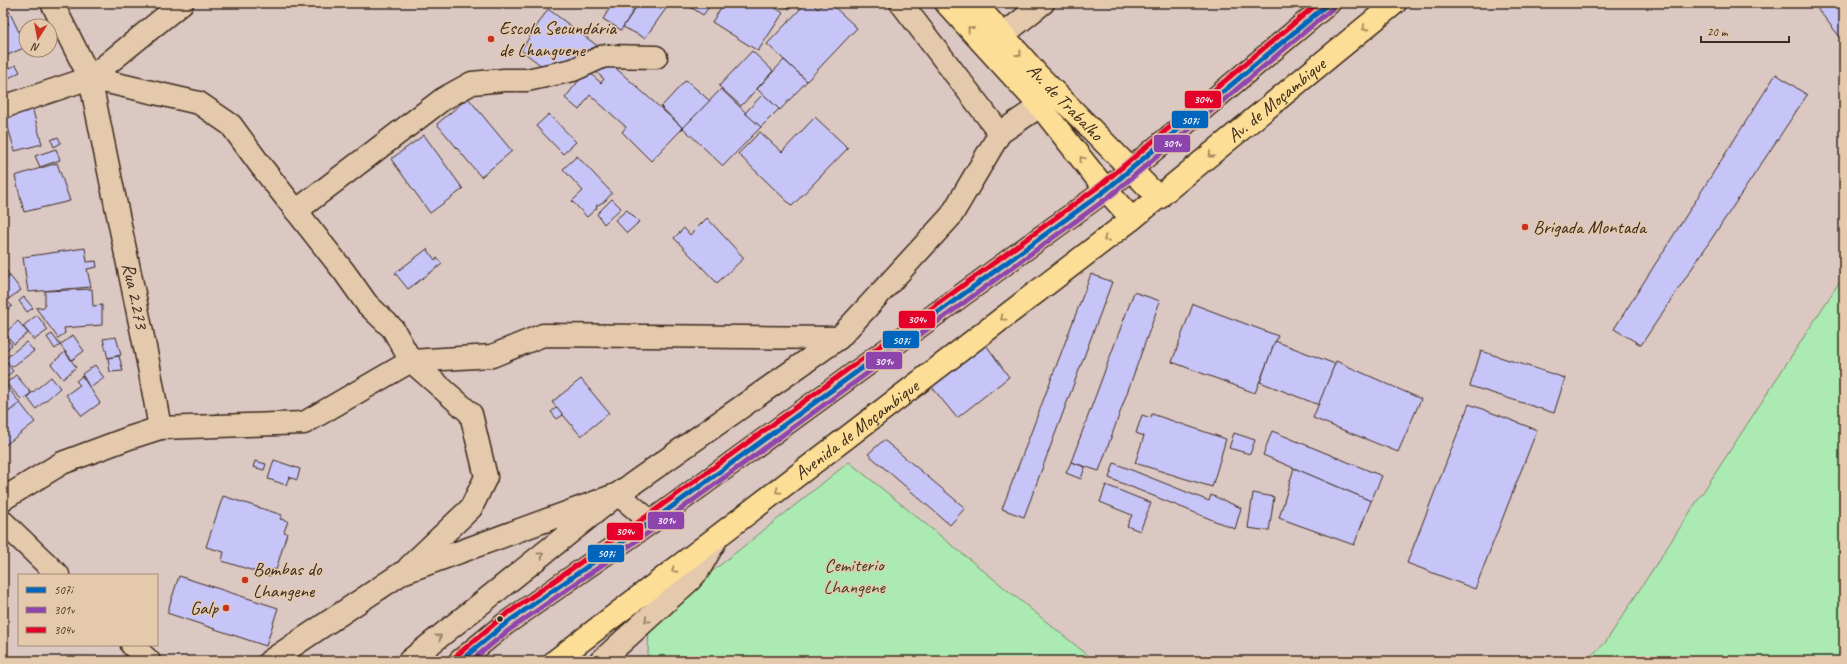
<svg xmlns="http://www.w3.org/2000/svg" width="1847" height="664" font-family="Caveat,sans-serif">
<rect width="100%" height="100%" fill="#dcc8c3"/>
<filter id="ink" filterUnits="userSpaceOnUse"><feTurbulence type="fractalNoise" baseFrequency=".025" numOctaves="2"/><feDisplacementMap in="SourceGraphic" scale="8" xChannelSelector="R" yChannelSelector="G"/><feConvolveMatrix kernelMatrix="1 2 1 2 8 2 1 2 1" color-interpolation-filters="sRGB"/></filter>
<g filter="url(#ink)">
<!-- green -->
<g fill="#abeab2" stroke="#738a68">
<path d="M 1844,275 L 1844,661 L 1585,661 L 1605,643 Z"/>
<path d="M 849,462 L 1095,661 L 642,661 L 648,655 L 649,622 Z"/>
</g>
<!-- building -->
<g fill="#c7c5f8" stroke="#3b2a1e">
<path d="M 613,3 L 638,3 L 621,30 L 603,19 Z"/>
<path d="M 639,3 L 670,3 L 645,38 L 623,27 Z"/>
<path d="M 684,3 L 712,3 L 703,15 Z"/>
<path d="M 724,3 L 768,3 L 783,13 L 758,51 L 712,22 Z"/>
<path d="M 782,3 L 794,3 L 790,9 Z"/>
<path d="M 806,3 L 812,3 L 818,9 L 823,3 L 830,3 L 857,28 L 807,81 L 767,44 Z"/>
<path d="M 1813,3 L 1844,3 L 1844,42 Z"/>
<path d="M 548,9 L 599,47 L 547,70 L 521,50 Z"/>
<path d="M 9,11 L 26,47 L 3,57 L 3,27 L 9,24 L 3,14 Z"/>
<path d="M 752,51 L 773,71 L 741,106 L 719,86 Z"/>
<path d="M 784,60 L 807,81 L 780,110 L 757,89 Z"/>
<path d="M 604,63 L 610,63 L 683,128 L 651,161 L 622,132 L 626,127 L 590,95 L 579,110 L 565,98 L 587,70 L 601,83 L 604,79 L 596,72 Z"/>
<path d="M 16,65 L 20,72 L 3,81 L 3,71 Z"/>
<path d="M 1776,74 L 1807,95 L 1641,345 L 1614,329 Z"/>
<path d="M 686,80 L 710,101 L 683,128 L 661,107 Z"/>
<path d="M 721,89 L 761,127 L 723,166 L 683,128 Z"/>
<path d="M 763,94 L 779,109 L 761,127 L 745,113 Z"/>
<path d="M 468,98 L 512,151 L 481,177 L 437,124 Z"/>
<path d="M 30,100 L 42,144 L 15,151 L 3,111 Z"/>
<path d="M 549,114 L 576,142 L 563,154 L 536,126 Z"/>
<path d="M 815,117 L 848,148 L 792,206 L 738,154 L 760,132 L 782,152 Z"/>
<path d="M 424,135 L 463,189 L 430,213 L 391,159 Z"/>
<path d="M 58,137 L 61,143 L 54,147 L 51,140 Z"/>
<path d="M 56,149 L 60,160 L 40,167 L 35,156 Z"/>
<path d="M 577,156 L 612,193 L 605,201 L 596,206 L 597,208 L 587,217 L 572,201 L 583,191 L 563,169 Z"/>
<path d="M 57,163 L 70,201 L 24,212 L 15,176 Z"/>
<path d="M 612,199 L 621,208 L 604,224 L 597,214 Z"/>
<path d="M 627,210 L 639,222 L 627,233 L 615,220 Z"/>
<path d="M 707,218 L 744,258 L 717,283 L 674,238 L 684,228 L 690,235 Z"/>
<path d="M 85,248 L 87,262 L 96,261 L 97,267 L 87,269 L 91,287 L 28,292 L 23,257 Z"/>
<path d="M 427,249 L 435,260 L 437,258 L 442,264 L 408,289 L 395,273 Z"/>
<path d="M 3,266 L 10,276 L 3,281 Z"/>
<path d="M 1091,274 L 1112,282 L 1024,517 L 1002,509 Z"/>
<path d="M 10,276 L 21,290 L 7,300 L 3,295 L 3,281 Z"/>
<path d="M 92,289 L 93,306 L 102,305 L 102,325 L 64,328 L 65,333 L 58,338 L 36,308 L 45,307 L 45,291 Z"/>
<path d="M 1134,292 L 1160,301 L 1099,471 L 1071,462 Z"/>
<path d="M 3,297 L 12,306 L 3,313 Z"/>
<path d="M 24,297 L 33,308 L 27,312 L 19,301 Z"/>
<path d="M 1193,304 L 1278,336 L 1255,393 L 1172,362 Z"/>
<path d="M 37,315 L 48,330 L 34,340 L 23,326 Z"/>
<path d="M 18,321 L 28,333 L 14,344 L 5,333 Z"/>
<path d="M 52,334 L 60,345 L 55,349 L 47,337 Z"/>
<path d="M 3,335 L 12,345 L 3,353 Z"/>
<path d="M 73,335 L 84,351 L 72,360 L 60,345 Z"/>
<path d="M 116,337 L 121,355 L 108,358 L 103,339 Z"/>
<path d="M 1275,341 L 1335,364 L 1319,405 L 1260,382 Z"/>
<path d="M 26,342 L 34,351 L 12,367 L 5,359 Z"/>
<path d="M 984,342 L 1009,377 L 957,418 L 931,386 Z"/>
<path d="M 1481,351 L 1565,378 L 1554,413 L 1470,386 Z"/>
<path d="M 65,352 L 76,367 L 63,379 L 51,364 Z"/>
<path d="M 119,356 L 123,371 L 110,372 L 108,358 Z"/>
<path d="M 3,359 L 13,371 L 4,379 L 3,378 Z"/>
<path d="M 1336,361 L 1421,399 L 1398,452 L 1313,418 Z"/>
<path d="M 95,365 L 104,378 L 90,388 L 82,374 Z"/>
<path d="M 16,375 L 31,393 L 22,400 L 6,383 Z"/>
<path d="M 82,376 L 100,403 L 82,416 L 66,395 L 80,385 L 76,381 Z"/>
<path d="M 51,377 L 60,388 L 36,409 L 27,397 Z"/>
<path d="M 581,379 L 609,413 L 581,436 L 552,402 Z"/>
<path d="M 5,384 L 20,403 L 3,416 L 3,385 Z"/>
<path d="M 20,403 L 35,422 L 3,447 L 3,416 Z"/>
<path d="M 1469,404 L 1537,430 L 1475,589 L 1407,563 Z"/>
<path d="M 557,407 L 563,415 L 557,419 L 551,412 Z"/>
<path d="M 1152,414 L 1226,439 L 1212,487 L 1135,463 L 1144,436 L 1136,433 L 1142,415 L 1151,418 Z"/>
<path d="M 1272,431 L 1382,476 L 1371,501 L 1263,455 Z"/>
<path d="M 1234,433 L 1255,440 L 1250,454 L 1229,448 Z"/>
<path d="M 884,440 L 965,508 L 950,525 L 868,454 Z"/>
<path d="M 274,460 L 300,469 L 297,480 L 289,477 L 286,485 L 268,479 Z"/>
<path d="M 255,461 L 266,464 L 264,470 L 253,467 Z"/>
<path d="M 1071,462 L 1085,467 L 1081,479 L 1066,473 Z"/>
<path d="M 1114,463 L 1209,501 L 1211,495 L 1241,508 L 1235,529 L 1109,478 Z"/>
<path d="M 1294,468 L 1371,501 L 1354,545 L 1279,518 Z"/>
<path d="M 1106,485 L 1151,503 L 1140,531 L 1127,526 L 1132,515 L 1100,502 Z"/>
<path d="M 1253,493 L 1274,497 L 1269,531 L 1248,528 Z"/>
<path d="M 223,496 L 282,515 L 280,519 L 288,521 L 284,532 L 287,533 L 276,570 L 273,569 L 270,576 L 222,561 L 224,552 L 206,547 Z"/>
<path d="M 179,576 L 278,608 L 266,646 L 167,613 Z"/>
</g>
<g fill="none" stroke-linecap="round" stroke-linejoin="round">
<!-- minor casing -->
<g stroke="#3b2a1e" stroke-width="25">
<g id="minor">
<path d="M 901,3 L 1000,133"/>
<path d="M 1003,35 L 1043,3"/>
<path d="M 90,78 L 199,103 L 231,125 L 261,166 L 345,273 L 367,304 L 393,329 L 411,361 L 304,423 L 160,428"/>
<path d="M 3,107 L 90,78 L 182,3"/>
<path d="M 296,211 L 443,99 L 472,83 L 504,80 L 527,80 L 573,70 L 604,56 L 656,57"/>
<path d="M 411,361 L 492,356 L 543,335 L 839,338"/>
<path d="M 3,499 L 62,463 L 129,438 L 160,428 L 149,367 L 90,78 L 52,3"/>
<path d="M 3,522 L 58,575"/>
<path d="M 409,567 L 471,508 L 486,477 L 471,414 L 411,361"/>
<path d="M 132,645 L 149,661"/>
<path d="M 270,661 L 402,573 L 618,494 L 839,338 L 951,216 L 1000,133 L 1040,106"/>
<path d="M 409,661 L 618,494 L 651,522"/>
<path d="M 601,661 L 690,580 L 698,571 L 717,538"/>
</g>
</g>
<!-- major casing -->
<g stroke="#3b2a1e" stroke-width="25">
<g id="major">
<path d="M 946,3 L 1040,106 L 1106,190 L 1132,219"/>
<path id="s1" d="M 975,3 L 1038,75 L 1159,198"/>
</g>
</g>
<!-- highway casing -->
<g stroke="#3b2a1e" stroke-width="25">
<g id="highway">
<path d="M 460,661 L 505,624 L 651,522 L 1106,190 L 1329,3"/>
<path id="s2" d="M 555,661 L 1132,219 L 1395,3"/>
</g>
</g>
<!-- minor -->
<use href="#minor" stroke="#e5c9ac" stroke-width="22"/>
<!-- major -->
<use href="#major" stroke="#fdde96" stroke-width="22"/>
<!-- highway -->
<use href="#highway" stroke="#fdde96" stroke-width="22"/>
<!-- bus-1 casing -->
<g stroke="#e5c9ac" stroke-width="8">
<path id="bus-1" d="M 460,661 L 505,624 L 651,522 L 1106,190 L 1329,3"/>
</g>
<!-- bus-2 casing -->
<g stroke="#e5c9ac" stroke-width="8">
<path id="bus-2" d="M 471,661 L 509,630 L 655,528 L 1110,196 L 1333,8"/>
</g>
<!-- bus-3 casing -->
<g stroke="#e5c9ac" stroke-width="8">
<path id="bus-3" d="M 456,656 L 501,618 L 647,516 L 1102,184 L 1318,3"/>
</g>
<!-- bus-1 -->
<use href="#bus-1" stroke="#0065bd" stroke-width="5"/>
<!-- bus-2 -->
<use href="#bus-2" stroke="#8e44ad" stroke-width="5"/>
<!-- bus-3 -->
<use href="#bus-3" stroke="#e4002b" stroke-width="5"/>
</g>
<!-- one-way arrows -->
<defs><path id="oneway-chevron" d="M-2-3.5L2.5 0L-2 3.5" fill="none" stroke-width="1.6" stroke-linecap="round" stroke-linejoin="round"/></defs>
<g stroke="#9c845a">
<use href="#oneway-chevron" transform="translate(1365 28) rotate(140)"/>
<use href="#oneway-chevron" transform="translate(970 29) rotate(-132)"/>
<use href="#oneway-chevron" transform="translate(1019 54) rotate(48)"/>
<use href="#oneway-chevron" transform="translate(1211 155) rotate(140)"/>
<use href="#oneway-chevron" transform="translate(1082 159) rotate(-128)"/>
<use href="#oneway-chevron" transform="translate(1106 239) rotate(143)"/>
<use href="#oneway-chevron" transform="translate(1003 318) rotate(143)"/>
<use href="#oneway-chevron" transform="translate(778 491) rotate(143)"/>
<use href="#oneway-chevron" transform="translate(674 570) rotate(143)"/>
</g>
<g stroke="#88725e">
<use href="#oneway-chevron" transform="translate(541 555) rotate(-39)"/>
<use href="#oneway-chevron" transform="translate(647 620) rotate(137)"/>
<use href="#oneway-chevron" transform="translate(439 637) rotate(-39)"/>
</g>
</g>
<!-- markers -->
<g fill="#c8321e" stroke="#e5c9ac" stroke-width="1.5">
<circle cx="491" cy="39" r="4"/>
<circle cx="1525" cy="227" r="4"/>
<circle cx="245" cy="580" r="4"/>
<circle cx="226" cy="608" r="4"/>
</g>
<circle fill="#3b2a1e" stroke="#e5c9ac" stroke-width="1.5" cx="500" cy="619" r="3.5"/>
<g text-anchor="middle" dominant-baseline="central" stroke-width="3" stroke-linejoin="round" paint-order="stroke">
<!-- poi labels -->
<g font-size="19" fill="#3b2a1e" stroke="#e5c9ac" text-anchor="start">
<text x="499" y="28">Escola Secundária<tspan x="499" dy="22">de Lhanguene</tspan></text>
<text x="1533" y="227">Brigada Montada</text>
<text x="253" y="569">Bombas do<tspan x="253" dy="22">Lhangene</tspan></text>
<text x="218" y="608" text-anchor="end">Galp</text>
</g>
<!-- street labels -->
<g font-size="19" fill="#3b2a1e" stroke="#e5c9ac">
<text stroke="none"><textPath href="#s2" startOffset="914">Av. de Moçambique</textPath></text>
<text stroke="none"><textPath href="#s1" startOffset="134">Av. de Trabalho</textPath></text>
<text transform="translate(135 296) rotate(78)">Rua 2.273</text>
<text stroke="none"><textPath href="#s2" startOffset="380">Avenida de Moçambique</textPath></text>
</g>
<!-- park labels -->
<g font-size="19" fill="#463d2d" stroke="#e5c9ac">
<text x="854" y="565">Cemiterio<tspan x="854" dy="22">Lhangene</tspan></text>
</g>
</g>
<g stroke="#e5c9ac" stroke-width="1.5">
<rect x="1184" y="90" width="38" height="19" rx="4" fill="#e4002b"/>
<rect x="1171" y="110" width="38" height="19" rx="4" fill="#0065bd"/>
<rect x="1153" y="134" width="38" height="19" rx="4" fill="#8e44ad"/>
<rect x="898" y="310" width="38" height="19" rx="4" fill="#e4002b"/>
<rect x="882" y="330" width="38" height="19" rx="4" fill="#0065bd"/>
<rect x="865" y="351" width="38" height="19" rx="4" fill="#8e44ad"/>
<rect x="647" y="511" width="38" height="19" rx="4" fill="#8e44ad"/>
<rect x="606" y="522" width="38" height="19" rx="4" fill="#e4002b"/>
<rect x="587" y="544" width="38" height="19" rx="4" fill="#0065bd"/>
</g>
<g font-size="11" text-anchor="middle" font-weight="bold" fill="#fff">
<text x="1203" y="103">304v</text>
<text x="1190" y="124">507i</text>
<text x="1172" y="147">301v</text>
<text x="917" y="323">304v</text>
<text x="901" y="344">507i</text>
<text x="884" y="365">301v</text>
<text x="666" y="524">301v</text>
<text x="625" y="535">304v</text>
<text x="606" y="557">507i</text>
</g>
<!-- margin -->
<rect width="1847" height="664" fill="none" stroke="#e5c9ac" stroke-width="16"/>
<rect x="8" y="8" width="1831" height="648" fill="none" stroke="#3b2a1e" stroke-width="1.5" filter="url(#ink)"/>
<!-- legend -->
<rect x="18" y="574" width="140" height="72" fill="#e5c9ac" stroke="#a18973"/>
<rect x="26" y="587" width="20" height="6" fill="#0065bd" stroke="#a18973"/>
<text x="54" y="594" font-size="12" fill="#3b2a1e">507i</text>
<rect x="26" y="607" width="20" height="6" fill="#8e44ad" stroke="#a18973"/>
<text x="54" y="614" font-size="12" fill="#3b2a1e">301v</text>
<rect x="26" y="627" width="20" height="6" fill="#e4002b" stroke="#a18973"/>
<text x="54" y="634" font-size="12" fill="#3b2a1e">304v</text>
<!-- north arrow -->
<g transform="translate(38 38) rotate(191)"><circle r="19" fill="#e5c9ac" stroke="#a18973"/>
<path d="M0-3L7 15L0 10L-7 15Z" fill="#c8321e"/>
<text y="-6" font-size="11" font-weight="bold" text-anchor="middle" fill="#3b2a1e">N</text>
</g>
<!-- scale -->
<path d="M1701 36v6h88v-6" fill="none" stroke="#3b2a1e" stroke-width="2"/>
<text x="1707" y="36" font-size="12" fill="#3b2a1e" stroke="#e5c9ac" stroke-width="3" paint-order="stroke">20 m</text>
</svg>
